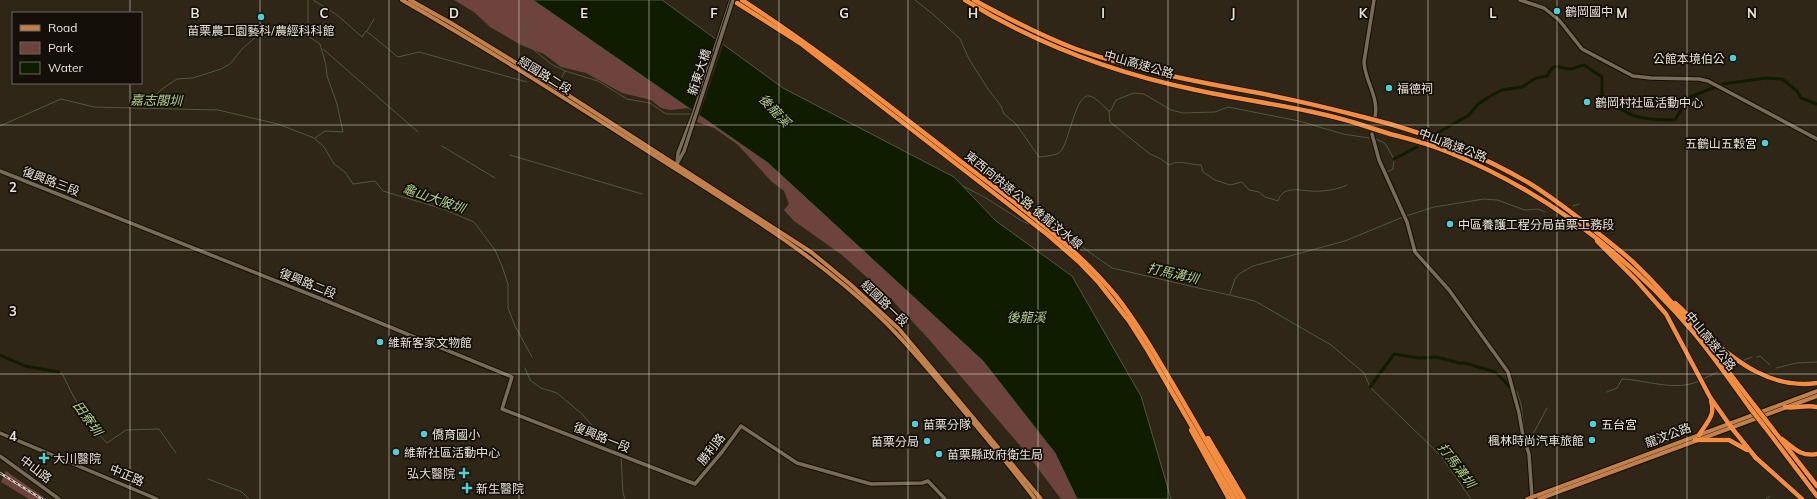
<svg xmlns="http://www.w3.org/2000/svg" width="1817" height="499" font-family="Mulish,'Noto Sans TC',sans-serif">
<rect width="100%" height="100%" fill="#302617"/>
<!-- green -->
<g fill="#6e433d">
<path d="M 454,0 L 533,0 L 690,108 L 670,110 L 661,108 L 651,100 L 622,93 L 586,73 L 561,67 L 544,54 L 521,45 L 490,27 L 474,12 Z"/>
<path d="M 699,115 L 751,149 L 821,207 L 944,321 L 983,361 L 1055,453 L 1077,499 L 1061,499 L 1028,455 L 927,337 L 890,298 L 842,255 L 794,221 L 784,210 L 789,204 L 784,191 L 771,181 L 738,145 L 714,128 L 697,122 Z"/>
<path d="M 6,471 L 46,499 L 29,499 L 1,482 Z"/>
</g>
<!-- water -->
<path fill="#101c00" stroke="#515741" d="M 533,0 L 662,0 L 783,88 L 954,177 L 996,221 L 1072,276 L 1141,396 L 1171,499 L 1077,499 L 1055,453 L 983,361 L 768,163 Z"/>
<!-- pier -->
<path fill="#302617" d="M 716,37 L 724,43 L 699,117 L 691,112 Z"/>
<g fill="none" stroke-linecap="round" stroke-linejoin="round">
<!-- stream -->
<g stroke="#515741" stroke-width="1">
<path d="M 313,0 L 336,14 L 362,37 L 366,31 L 370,34 L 398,57 L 419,52 L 527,82"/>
<path d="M 915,0 L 934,15 L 960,39 L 969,59 L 988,89 L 1001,106 L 1004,114 L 1016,124 L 1039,157 C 1045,156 1055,156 1060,152 C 1069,144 1075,94 1089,96 C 1096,97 1103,106 1109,111 L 1110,122 L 1150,154 L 1161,159 L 1169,165 C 1179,159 1190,165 1201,165 L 1203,172 L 1215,180 L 1230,185 L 1242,182 L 1249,190 L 1259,192 L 1265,197 L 1278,201 C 1283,186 1297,190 1310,191 C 1321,192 1338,190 1347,185"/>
<path d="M 529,15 L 523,29 L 523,41 L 551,64 L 565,71 L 598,81 L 627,99 L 650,103 L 666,114 L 692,114"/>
<path d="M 367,31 L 374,19"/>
<path d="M 308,34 L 308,0"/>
<path d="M 323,49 L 418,132"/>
<path d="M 562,77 L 565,71"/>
<path d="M 144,107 L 162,89 L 177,79 L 193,78 L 221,69 L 230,64 L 242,49 L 265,29 C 286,24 303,32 320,44 L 326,65 L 327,76 L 337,104 L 343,132 L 325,131 L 315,138"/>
<path d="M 1109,111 L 1111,110 L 1116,100 L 1134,93 L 1144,94 L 1171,110 L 1183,113 L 1215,112 L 1228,107 L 1299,121 L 1343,134 L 1369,138"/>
<path d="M 0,126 L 61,99 L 94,107 L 218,110 L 278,124 L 314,138 L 324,147 L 334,164 L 345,172 L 353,184 L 375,181 L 383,191 L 443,209 L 474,222 L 495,250 L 502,266 L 508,284 L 508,308 L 515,326 L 532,357"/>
<path d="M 1376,139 L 1385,143 L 1394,159 L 1393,169 L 1387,172"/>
<path d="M 442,146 L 495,178"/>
<path d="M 510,155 L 642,194"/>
<path d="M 963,186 L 986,198 L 1022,221 L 1031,225"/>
<path d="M 1573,206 L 1579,204"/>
<path d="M 1406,216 L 1434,207 L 1484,199 L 1497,200 L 1525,210 L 1538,209 L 1545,212"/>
<path d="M 1057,234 L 1068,237 L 1112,268 L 1255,301 L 1331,345 L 1364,373 L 1370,387 L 1441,456 L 1471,499"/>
<path d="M 1230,294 L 1235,279 L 1239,274 L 1253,266 L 1345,241 L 1403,217"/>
<path d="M 1757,357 L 1760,356 L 1770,365"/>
<path d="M 1742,361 L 1752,357"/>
<path d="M 1731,367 L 1738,364"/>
<path d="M 525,368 L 530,380 L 541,388 L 557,393 L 581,413 L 597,431 L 618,446 L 621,453"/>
<path d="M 1776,368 L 1796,363 L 1817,362"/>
<path d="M 59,372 L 63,375 C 75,401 87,423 107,443 L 126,430 L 159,429 L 176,453"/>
<path d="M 1703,379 L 1718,372"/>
<path d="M 1515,391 L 1517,392 L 1521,404 L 1524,429"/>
<path d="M 1607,392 L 1617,388 L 1622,379 C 1646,380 1676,392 1699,381"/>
<path d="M 1526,437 L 1533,434 L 1547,408"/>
<path d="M 621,456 L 623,493 L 625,499"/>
<path d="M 208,479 L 242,492 L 249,499"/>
<path d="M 1766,499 L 1770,496"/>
</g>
<!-- canal -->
<g stroke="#101c00" stroke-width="3">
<path d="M 1723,84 L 1766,78 L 1782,79 L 1797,91 L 1801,98 L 1817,104"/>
<path d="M 1434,135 L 1469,115 L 1478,104 L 1492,95 L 1502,90 L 1522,87 L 1536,78 L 1547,76 C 1555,60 1559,69 1571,69 C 1575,68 1579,66 1584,65 L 1602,77 L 1602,96 C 1630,118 1640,120 1675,120 L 1688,98 L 1715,87"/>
<path d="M 1394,159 L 1417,147"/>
<path d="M 0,355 L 25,366 L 59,372"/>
<path d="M 1370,387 L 1394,354 L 1419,358 L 1437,357 L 1459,363 L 1465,363 L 1495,372 L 1510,387"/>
</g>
<!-- secondary-tunnel -->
<path stroke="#4c4234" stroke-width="3.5" stroke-dasharray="3.5 2" stroke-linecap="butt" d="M 1372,134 L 1375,118"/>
<!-- secondary casing -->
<g stroke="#180f02" stroke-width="5.5">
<g id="secondary">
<path d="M 1374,0 L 1364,62 C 1365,82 1379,96 1375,117"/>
<path d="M 1520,0 L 1544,8 L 1559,20 L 1582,49 L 1633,76 L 1651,78 L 1699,79 L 1708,81 L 1817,139"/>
<path d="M 1372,134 L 1379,160 L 1407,222 L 1415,252 L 1449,290 L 1508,372 L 1519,413 L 1523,436 L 1529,454 L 1532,497"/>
<path d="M 677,164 L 678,153 L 693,115 L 731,0"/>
<path d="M 677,164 L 684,151"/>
<path d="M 0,171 L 329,302 L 512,377 L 502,409 L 695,484 L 722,452 L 741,426 L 797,463 L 871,484 L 922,483 L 928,481 L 945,499"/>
<path d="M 0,433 L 157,499"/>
<path d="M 0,456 L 59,499"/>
</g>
</g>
<!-- primary casing -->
<g stroke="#180f02" stroke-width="6">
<g id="primary">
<path d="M 402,0 C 490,50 575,105 660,159 C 737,208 816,255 882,319 C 906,342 928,369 950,395 C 979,429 1008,463 1035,499"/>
<path d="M 410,0 L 451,23 L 557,88 L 811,252 L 850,284 L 899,329 L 1041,499"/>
<path d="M 1527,499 L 1817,391"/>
<path d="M 1539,499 L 1817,396"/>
</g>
</g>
<!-- highway casing -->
<g stroke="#180f02" stroke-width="6">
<g id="highway">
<path d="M 742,0 C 818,49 888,105 959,160 C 1013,202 1072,242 1116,296 C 1137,323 1154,352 1171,381 C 1194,420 1216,459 1239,499"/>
<path d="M 965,0 C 1036,44 1114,73 1196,90 C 1251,102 1311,108 1365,126"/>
<path d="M 974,0 C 1007,18 1041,36 1076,49 C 1135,70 1197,82 1259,93 C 1294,100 1329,108 1363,117"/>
<path d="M 737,3 L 800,43 L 1048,235 L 1079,262 L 1099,283 L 1129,321 L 1148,351 L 1234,499"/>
<path d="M 1390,124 C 1438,138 1486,158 1529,183 C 1552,197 1572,213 1593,229 C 1606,240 1620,250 1633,262 C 1678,305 1716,355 1754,405"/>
<path d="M 1390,134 C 1410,139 1430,144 1448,152 C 1544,191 1627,254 1694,333 C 1714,357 1732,383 1750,408"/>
<path d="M 1597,241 L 1636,280 L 1666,314 L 1710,397 L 1731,427 L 1756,458"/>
<path d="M 1675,303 C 1687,312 1694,324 1705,334 C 1736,362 1773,390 1817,383"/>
<path d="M 1785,407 C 1796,409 1806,404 1817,407"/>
<path d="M 1768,423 L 1817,486"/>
<path d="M 1764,426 L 1817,496"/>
<path d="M 1191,430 L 1229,499"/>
<path d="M 1699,435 C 1706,423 1716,416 1711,401"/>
<path d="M 1208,438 L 1244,499"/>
<path d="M 1782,439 C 1794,448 1800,457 1817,454"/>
<path d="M 1695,440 L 1729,440 L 1747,450"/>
<path d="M 1755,457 L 1802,499"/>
</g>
</g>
<!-- secondary -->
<use href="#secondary" stroke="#776c5b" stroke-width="3.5"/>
<!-- primary -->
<use href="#primary" stroke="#c1804c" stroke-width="4"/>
<!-- highway -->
<use href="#highway" stroke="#f28d42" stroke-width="4.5"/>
<!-- rail casing -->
<g stroke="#cec8bd" stroke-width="2.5">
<path id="rail" d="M 0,473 L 42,499"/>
</g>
<!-- rail -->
<use href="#rail" stroke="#141009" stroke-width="1" stroke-dasharray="3" stroke-linecap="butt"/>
<!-- secondary-bridge casing -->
<g stroke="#180f02" stroke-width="5.5" stroke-linecap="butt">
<path id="secondary-bridge" d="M 684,151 L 733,0"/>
</g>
<!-- highway-bridge casing -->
<g stroke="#180f02" stroke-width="6" stroke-linecap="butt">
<g id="highway-bridge">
<path d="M 1363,117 L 1390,124"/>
<path d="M 1365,126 L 1390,134"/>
<path d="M 1754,405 L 1768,423"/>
<path d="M 1750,408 L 1764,426"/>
</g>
</g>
<!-- secondary-bridge -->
<use href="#secondary-bridge" stroke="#776c5b" stroke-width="3.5"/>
<!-- highway-bridge -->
<use href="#highway-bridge" stroke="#f28d42" stroke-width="4.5"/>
</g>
<!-- grid -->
<path fill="none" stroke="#e8e2d8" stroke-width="1" stroke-opacity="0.55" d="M 130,0 L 130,13M 260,0 L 260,499M 389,0 L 389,499M 519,0 L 519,499M 649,0 L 649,499M 779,0 L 779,499M 908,0 L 908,499M 1038,0 L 1038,499M 1168,0 L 1168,499M 1298,0 L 1298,499M 1428,0 L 1428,499M 1557,0 L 1557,499M 1687,0 L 1687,499M 130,83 L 130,499M 0,125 L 1817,125M 0,250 L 1817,250M 0,374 L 1817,374"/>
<!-- markers -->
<g fill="#52ccd6" stroke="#141009" stroke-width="1.5">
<circle cx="1557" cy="11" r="4"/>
<circle cx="261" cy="17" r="4"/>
<circle cx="1733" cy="58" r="4"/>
<circle cx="1389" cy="88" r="4"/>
<circle cx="1587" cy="102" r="4"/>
<circle cx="1765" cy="143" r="4"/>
<circle cx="1450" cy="224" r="4"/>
<circle cx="380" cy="342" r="4"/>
<circle cx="915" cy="424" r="4"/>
<circle cx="1593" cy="424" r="4"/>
<circle cx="424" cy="434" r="4"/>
<circle cx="1592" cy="440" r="4"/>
<circle cx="927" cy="441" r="4"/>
<circle cx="396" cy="452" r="4"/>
<circle cx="939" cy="454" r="4"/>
<path d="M42 452h4v4h4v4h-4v4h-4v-4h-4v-4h4z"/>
<path d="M462 467h4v4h4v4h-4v4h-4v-4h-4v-4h4z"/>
<path d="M465 482h4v4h4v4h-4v4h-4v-4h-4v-4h4z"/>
</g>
<g text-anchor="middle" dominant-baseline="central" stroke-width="3.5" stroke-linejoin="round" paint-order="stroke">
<!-- poi labels -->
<g font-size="12" fill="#e8e2d8" stroke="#141009" text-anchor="start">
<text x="1565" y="11">鶴岡國中</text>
<text x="261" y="30" text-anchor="middle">苗栗農工園藝科/農經科科館</text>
<text x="1725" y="58" text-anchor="end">公館本境伯公</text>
<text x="1397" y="88">福德祠</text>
<text x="1595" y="102">鶴岡村社區活動中心</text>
<text x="1757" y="143" text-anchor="end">五鶴山五穀宮</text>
<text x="1458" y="224">中區養護工程分局苗栗工務段</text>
<text x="388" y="342">維新客家文物館</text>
<text x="923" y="424">苗栗分隊</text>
<text x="1601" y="424">五台宮</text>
<text x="432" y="434">僑育國小</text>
<text x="1584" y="440" text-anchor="end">楓林時尚汽車旅館</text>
<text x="919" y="441" text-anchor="end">苗栗分局</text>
<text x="404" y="452">維新社區活動中心</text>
<text x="947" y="454">苗栗縣政府衛生局</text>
<text x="53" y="458">大川醫院</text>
<text x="455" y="473" text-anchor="end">弘大醫院</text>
<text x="476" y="488">新生醫院</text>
</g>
<!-- street labels -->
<g font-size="12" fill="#e8e2d8" stroke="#141009">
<text transform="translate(1139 64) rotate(16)">中山高速公路</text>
<text transform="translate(699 72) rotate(-72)">新東大橋</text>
<text transform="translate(545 75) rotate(32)">經國路二段</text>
<text transform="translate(1453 145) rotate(21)">中山高速公路</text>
<text transform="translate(51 181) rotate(21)">復興路三段</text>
<text transform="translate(1024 200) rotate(39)">東西向快速公路 後龍汶水線</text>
<text transform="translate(308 283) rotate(22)">復興路二段</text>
<text transform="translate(885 303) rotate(44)">經國路一段</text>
<text transform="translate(1711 341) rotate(51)">中山高速公路</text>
<text transform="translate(1668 435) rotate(-20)">龍汶公路</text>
<text transform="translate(602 437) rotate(22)">復興路一段</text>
<text transform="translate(711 449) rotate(-52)">勝利路</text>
<text transform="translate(36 469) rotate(37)">中山路</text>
<text transform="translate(127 475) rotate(23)">中正路</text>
</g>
<!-- water labels -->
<g font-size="13" font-style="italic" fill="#afcf8a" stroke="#141009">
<text transform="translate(156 100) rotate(1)">嘉志閣圳</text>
<text transform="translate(775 110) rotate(47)">後龍溪</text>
<text transform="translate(434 198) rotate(19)">龜山大陂圳</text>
<text transform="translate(1173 273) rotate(13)">打馬溝圳</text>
<text x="1026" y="317">後龍溪</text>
<text transform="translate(88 418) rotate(54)">田寮圳</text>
<text transform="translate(1457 465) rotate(53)">打馬溝圳</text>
</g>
</g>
<g font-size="13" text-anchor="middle" font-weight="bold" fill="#e8e2d8" stroke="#141009" stroke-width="3.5" stroke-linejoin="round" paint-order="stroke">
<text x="195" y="18">B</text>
<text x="324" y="18">C</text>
<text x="454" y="18">D</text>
<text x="584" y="18">E</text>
<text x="714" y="18">F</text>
<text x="844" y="18">G</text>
<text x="973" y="18">H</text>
<text x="1103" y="18">I</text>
<text x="1233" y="18">J</text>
<text x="1363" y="18">K</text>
<text x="1493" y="18">L</text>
<text x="1622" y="18">M</text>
<text x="1752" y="18">N</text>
<text x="13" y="192">2</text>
<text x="13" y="316">3</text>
<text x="13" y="441">4</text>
</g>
<!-- legend -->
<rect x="12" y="12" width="130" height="72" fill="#141009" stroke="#69645c"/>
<rect x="20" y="25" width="20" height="6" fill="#c1804c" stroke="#69645c"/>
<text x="48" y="32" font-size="12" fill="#e8e2d8">Road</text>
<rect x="20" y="42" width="20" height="12" fill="#6e433d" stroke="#69645c"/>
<text x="48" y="52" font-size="12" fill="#e8e2d8">Park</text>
<rect x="20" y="62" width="20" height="12" fill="#101c00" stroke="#69645c"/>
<text x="48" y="72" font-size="12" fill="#e8e2d8">Water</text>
</svg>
